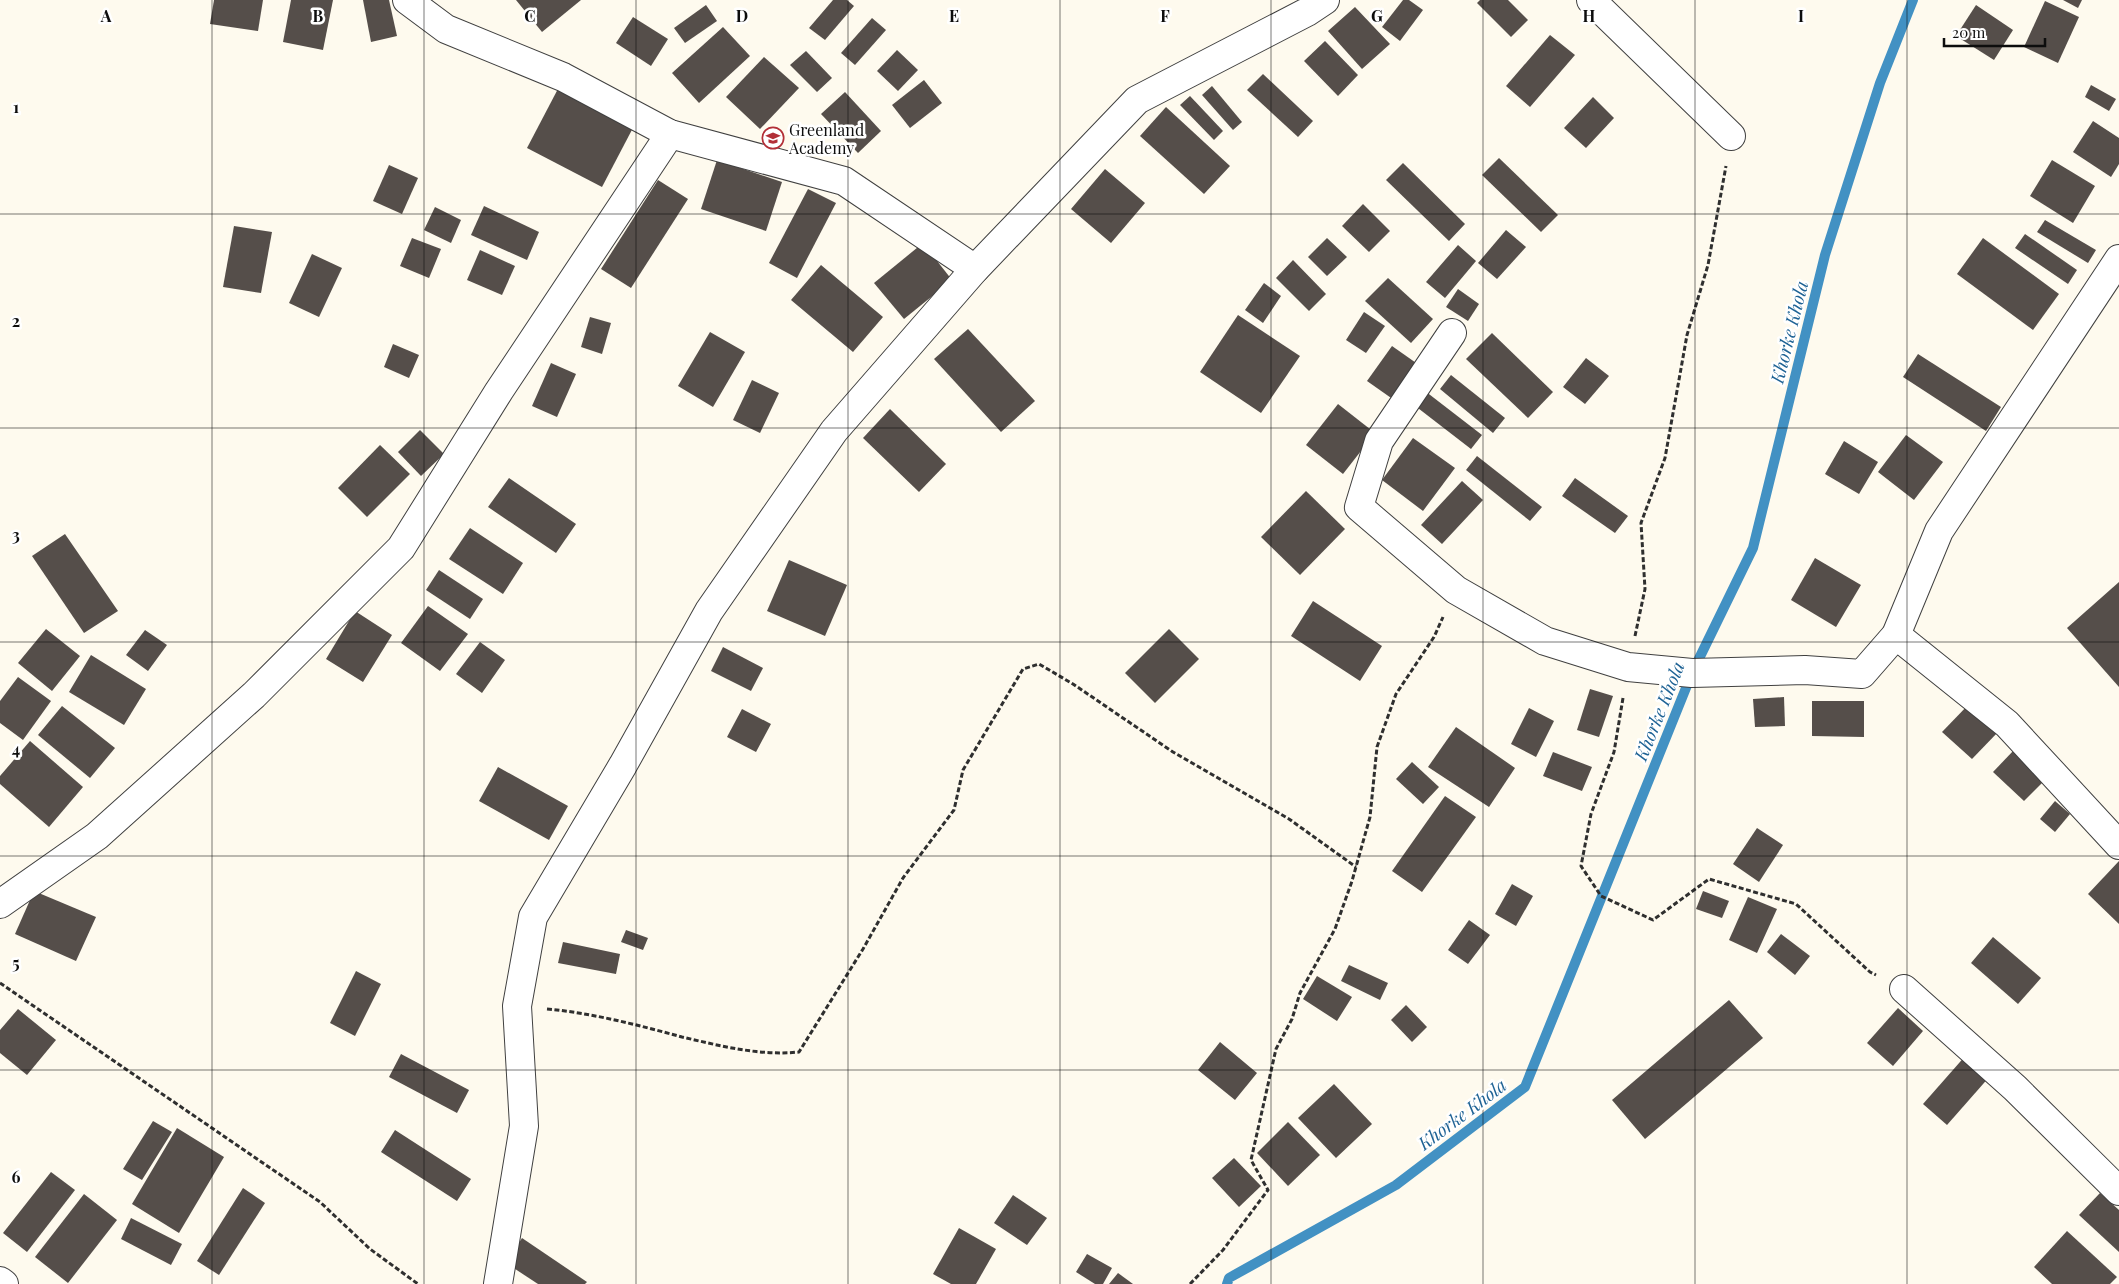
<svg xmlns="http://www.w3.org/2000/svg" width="2119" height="1284" font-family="'Playfair Display',serif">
<rect width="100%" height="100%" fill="#fefaee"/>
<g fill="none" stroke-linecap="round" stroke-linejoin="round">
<!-- stream -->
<path stroke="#4291c3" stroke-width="10" d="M 1227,1284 L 1229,1278 L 1396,1185 L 1525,1087 L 1692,673 L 1753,548 L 1825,255 L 1880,83 L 1913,0"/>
</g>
<!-- building -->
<g fill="#554e4a">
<path d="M 214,0 L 263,0 L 258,31 L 210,24 Z"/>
<path d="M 291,0 L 333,0 L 323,50 L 283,42 Z"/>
<path d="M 363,0 L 389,0 L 397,36 L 371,42 Z"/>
<path d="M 516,0 L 581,0 L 542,32 Z"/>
<path d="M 833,0 L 847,0 L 854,6 L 825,40 L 809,28 Z"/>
<path d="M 1403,0 L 1409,0 L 1423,10 L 1400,41 L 1382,27 Z"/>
<path d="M 1480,0 L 1508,0 L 1528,20 L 1511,37 L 1477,3 Z"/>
<path d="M 2063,0 L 2082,0 L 2078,8 Z"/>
<path d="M 2045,1 L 2079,17 L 2058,63 L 2024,47 Z"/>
<path d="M 706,5 L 717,21 L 685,43 L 674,28 Z"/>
<path d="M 1976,5 L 2013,30 L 1994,60 L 1956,36 Z"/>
<path d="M 1355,7 L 1390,44 L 1362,69 L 1328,31 Z"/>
<path d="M 633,17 L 668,39 L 651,66 L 616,43 Z"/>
<path d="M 872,18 L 886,30 L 855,65 L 841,53 Z"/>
<path d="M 723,27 L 750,56 L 699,103 L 672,73 Z"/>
<path d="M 1550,35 L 1575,55 L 1530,107 L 1506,86 Z"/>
<path d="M 1325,41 L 1358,75 L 1338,96 L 1304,61 Z"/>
<path d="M 897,50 L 918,70 L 898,91 L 877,71 Z"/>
<path d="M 806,51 L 832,78 L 817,92 L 790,65 Z"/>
<path d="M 764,57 L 799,88 L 760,129 L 726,97 Z"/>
<path d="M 1263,74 L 1313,121 L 1298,137 L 1247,90 Z"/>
<path d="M 924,80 L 942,103 L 910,128 L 892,105 Z"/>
<path d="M 560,85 L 635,124 L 602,187 L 527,148 Z"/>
<path d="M 2091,85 L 2116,99 L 2109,111 L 2085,97 Z"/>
<path d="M 1212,86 L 1242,122 L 1233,130 L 1202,95 Z"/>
<path d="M 845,92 L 881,131 L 858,153 L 821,114 Z"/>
<path d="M 1190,96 L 1223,131 L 1214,140 L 1180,105 Z"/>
<path d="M 1593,97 L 1614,118 L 1586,148 L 1564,128 Z"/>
<path d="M 1166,107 L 1230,166 L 1204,194 L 1140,136 Z"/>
<path d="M 2093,121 L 2119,138 L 2119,164 L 2111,177 L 2073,152 Z"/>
<path d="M 1499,158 L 1558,215 L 1541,232 L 1482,175 Z"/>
<path d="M 717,160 L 782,182 L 766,231 L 701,209 Z"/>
<path d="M 2052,160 L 2095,186 L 2073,223 L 2030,196 Z"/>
<path d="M 1403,163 L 1465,224 L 1449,241 L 1386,180 Z"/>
<path d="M 389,165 L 418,178 L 402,214 L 373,201 Z"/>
<path d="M 1105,169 L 1145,203 L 1111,243 L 1071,209 Z"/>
<path d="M 658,180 L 688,199 L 631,288 L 601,269 Z"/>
<path d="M 808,189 L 836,203 L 797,278 L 769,263 Z"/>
<path d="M 1363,204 L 1390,231 L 1369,252 L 1342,226 Z"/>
<path d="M 484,206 L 539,232 L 527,260 L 471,235 Z"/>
<path d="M 435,207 L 461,220 L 451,243 L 424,230 Z"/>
<path d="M 2045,220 L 2096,250 L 2088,263 L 2037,232 Z"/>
<path d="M 234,226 L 272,232 L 261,293 L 223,287 Z"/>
<path d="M 1506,230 L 1526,247 L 1497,279 L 1478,263 Z"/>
<path d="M 2025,234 L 2077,270 L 2068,284 L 2015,248 Z"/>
<path d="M 412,238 L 441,249 L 429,278 L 400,266 Z"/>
<path d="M 1327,238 L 1347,257 L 1327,276 L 1308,257 Z"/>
<path d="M 1983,238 L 2059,294 L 2033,330 L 1957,274 Z"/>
<path d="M 923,243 L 952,280 L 904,319 L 874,283 Z"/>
<path d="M 1458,245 L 1476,261 L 1445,298 L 1426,282 Z"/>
<path d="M 480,250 L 515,266 L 502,295 L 467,280 Z"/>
<path d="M 312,254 L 342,268 L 319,317 L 289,303 Z"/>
<path d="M 1293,260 L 1326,294 L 1309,311 L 1276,278 Z"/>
<path d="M 821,265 L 883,317 L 853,352 L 791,300 Z"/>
<path d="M 1388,278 L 1433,319 L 1411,343 L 1365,301 Z"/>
<path d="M 1264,283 L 1281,296 L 1263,323 L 1245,310 Z"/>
<path d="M 1458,289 L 1479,304 L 1468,321 L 1446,307 Z"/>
<path d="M 1364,312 L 1385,326 L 1366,353 L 1346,340 Z"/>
<path d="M 1238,315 L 1300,356 L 1261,413 L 1200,372 Z"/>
<path d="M 590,317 L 611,323 L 602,354 L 581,347 Z"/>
<path d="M 968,329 L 1035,401 L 1001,432 L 934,359 Z"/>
<path d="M 710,332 L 745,352 L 713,407 L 678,386 Z"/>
<path d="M 1492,333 L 1553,392 L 1528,418 L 1466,359 Z"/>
<path d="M 393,344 L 419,355 L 409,378 L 384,367 Z"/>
<path d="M 1392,346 L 1419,365 L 1394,400 L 1367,381 Z"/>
<path d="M 1918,354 L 2001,407 L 1986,431 L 1903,377 Z"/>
<path d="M 1586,358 L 1609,376 L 1585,404 L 1563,387 Z"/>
<path d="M 551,363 L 576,374 L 557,417 L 532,406 Z"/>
<path d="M 1451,375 L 1505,418 L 1493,433 L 1440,389 Z"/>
<path d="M 752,380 L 779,393 L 760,433 L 733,420 Z"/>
<path d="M 1425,391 L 1482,435 L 1471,449 L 1414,405 Z"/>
<path d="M 1338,404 L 1375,433 L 1343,474 L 1306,445 Z"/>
<path d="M 890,409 L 946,464 L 919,492 L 863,438 Z"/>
<path d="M 420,430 L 444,454 L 421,476 L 398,452 Z"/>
<path d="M 1906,435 L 1943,462 L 1914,500 L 1878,472 Z"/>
<path d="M 1413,438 L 1455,468 L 1423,511 L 1382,480 Z"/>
<path d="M 1844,441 L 1878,462 L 1859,494 L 1825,474 Z"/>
<path d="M 380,445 L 410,474 L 367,517 L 338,488 Z"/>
<path d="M 1477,456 L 1542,507 L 1530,521 L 1466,470 Z"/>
<path d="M 509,478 L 576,524 L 556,553 L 488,507 Z"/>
<path d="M 1575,478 L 1628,516 L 1615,533 L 1562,496 Z"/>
<path d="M 1462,481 L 1483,500 L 1442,544 L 1421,525 Z"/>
<path d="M 1306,491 L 1345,529 L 1300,575 L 1261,537 Z"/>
<path d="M 470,528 L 523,563 L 503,594 L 449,559 Z"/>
<path d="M 65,534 L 118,611 L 84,633 L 32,556 Z"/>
<path d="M 1815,558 L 1861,585 L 1836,627 L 1791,600 Z"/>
<path d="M 789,560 L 847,585 L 825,636 L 767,611 Z"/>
<path d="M 439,570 L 483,599 L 470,619 L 426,590 Z"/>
<path d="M 2119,582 L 2119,687 L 2067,628 Z"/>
<path d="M 1313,601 L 1382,646 L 1360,681 L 1291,636 Z"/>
<path d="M 428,606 L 468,634 L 440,671 L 401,643 Z"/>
<path d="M 355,611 L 392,635 L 363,682 L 326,659 Z"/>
<path d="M 46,629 L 80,656 L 52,691 L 18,663 Z"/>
<path d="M 1169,629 L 1199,659 L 1155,703 L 1125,673 Z"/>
<path d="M 145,630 L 167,645 L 148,671 L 126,655 Z"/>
<path d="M 480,642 L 505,660 L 482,693 L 456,674 Z"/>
<path d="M 723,647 L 763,668 L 751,691 L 711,671 Z"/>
<path d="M 91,655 L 146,689 L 124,725 L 69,692 Z"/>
<path d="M 18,677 L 51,701 L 23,740 L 0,723 L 0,701 Z"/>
<path d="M 1590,689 L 1613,696 L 1599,737 L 1577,730 Z"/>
<path d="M 1784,697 L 1785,726 L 1755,727 L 1753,699 Z"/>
<path d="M 1812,701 L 1864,701 L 1864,737 L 1812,736 Z"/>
<path d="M 1970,703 L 1999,731 L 1972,759 L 1942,732 Z"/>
<path d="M 62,706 L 115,748 L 90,778 L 38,735 Z"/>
<path d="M 1529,708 L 1554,721 L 1536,757 L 1511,744 Z"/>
<path d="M 742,709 L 771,724 L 756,752 L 727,737 Z"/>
<path d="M 1456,727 L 1515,768 L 1489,807 L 1428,767 Z"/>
<path d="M 30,741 L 83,787 L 49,827 L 0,784 L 0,776 Z"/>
<path d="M 2014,750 L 2045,780 L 2024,801 L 1993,772 Z"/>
<path d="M 1553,752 L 1592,767 L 1582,791 L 1543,776 Z"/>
<path d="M 1412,762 L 1439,787 L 1423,804 L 1396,779 Z"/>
<path d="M 498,767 L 568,806 L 549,840 L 479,801 Z"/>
<path d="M 1445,796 L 1476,817 L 1422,892 L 1392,871 Z"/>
<path d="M 2055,801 L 2070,814 L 2055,832 L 2040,819 Z"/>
<path d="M 1757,828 L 1783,845 L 1759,882 L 1733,864 Z"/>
<path d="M 2119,861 L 2119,924 L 2088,894 Z"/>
<path d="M 1512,884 L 1533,896 L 1516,926 L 1495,914 Z"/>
<path d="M 34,891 L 96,917 L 76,961 L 15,934 Z"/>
<path d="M 1703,891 L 1729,901 L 1722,918 L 1696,909 Z"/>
<path d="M 1748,897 L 1777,909 L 1757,953 L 1729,940 Z"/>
<path d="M 1469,920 L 1490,935 L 1468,964 L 1448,950 Z"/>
<path d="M 626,930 L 648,938 L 643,950 L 621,942 Z"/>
<path d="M 1781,934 L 1810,956 L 1795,975 L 1767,952 Z"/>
<path d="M 1993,937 L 2041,978 L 2018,1004 L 1971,963 Z"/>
<path d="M 563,942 L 620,954 L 616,974 L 558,963 Z"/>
<path d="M 1349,965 L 1388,983 L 1380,1000 L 1341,981 Z"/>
<path d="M 356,971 L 381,984 L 355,1036 L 330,1023 Z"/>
<path d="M 1317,976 L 1352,997 L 1337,1021 L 1303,999 Z"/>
<path d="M 1729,1000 L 1763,1038 L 1645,1139 L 1612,1100 Z"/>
<path d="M 1406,1005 L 1427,1027 L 1412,1042 L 1391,1020 Z"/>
<path d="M 1898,1008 L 1923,1031 L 1893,1066 L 1867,1043 Z"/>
<path d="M 18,1009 L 56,1040 L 27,1075 L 0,1053 L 0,1030 Z"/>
<path d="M 1220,1042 L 1257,1073 L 1235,1100 L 1198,1070 Z"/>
<path d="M 401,1054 L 469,1090 L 457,1113 L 389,1077 Z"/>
<path d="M 1967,1054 L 1991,1075 L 1947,1125 L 1923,1104 Z"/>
<path d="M 1334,1084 L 1372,1124 L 1336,1158 L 1298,1118 Z"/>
<path d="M 153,1121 L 172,1132 L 142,1180 L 123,1169 Z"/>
<path d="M 1288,1122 L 1320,1155 L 1288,1186 L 1257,1153 Z"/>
<path d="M 177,1128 L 224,1157 L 179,1233 L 132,1204 Z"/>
<path d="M 395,1130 L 471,1179 L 457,1201 L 381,1152 Z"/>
<path d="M 1234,1158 L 1261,1186 L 1239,1207 L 1212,1178 Z"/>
<path d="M 51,1172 L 75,1190 L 27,1252 L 3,1233 Z"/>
<path d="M 243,1188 L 265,1203 L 219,1275 L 197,1261 Z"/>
<path d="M 2100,1193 L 2119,1210 L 2119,1252 L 2079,1215 Z"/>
<path d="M 84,1194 L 117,1220 L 68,1283 L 35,1257 Z"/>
<path d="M 1013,1195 L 1047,1218 L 1027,1245 L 994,1223 Z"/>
<path d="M 131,1218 L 182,1244 L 171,1265 L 121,1239 Z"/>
<path d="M 959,1228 L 996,1249 L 976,1284 L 951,1284 L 933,1274 Z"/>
<path d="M 2067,1231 L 2117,1277 L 2110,1284 L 2052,1284 L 2034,1267 Z"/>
<path d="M 522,1238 L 587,1282 L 585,1284 L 538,1284 L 506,1263 Z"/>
<path d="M 1087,1254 L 1112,1268 L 1103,1284 L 1095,1284 L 1076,1272 Z"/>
<path d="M 1118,1273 L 1133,1284 L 1109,1284 Z"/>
</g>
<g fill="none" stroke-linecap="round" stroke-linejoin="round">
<!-- street casing -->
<g stroke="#404040" stroke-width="30">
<g id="street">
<path d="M 407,0 L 446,29 L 563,77 L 670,134 L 844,181 L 975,269"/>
<path d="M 1591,0 L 1731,136"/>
<path d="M 1452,333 L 1379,441 L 1359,507 L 1456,590 L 1545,641 L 1628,667 L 1692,673 L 1805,670 L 1862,674 L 1896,635 L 1939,531 L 2119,259"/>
<path d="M 1896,635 L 2007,724 L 2119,845"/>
<path d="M 0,904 L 97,836 L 254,695 L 401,548 L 499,391 L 670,134"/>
<path d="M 1904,989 L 2015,1088 L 2119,1191"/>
<path d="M 0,1281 L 4,1284"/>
<path d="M 498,1284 L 524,1126 L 517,1006 L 533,917 L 623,765 L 709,611 L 834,431 L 975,269 L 1137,100 L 1307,12 L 1325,0"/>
</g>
</g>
<!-- path -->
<g stroke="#2f2f2f" stroke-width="3" stroke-dasharray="5 2.5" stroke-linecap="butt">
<path d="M 1635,636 L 1645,589 L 1641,523 L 1665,458 L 1687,335 L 1708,265 L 1726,166"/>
<path d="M 1623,698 L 1614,752 L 1591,814 L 1581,866 L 1601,896 L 1653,920 L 1709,879 L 1796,904 L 1870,972 L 1876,975"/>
<path d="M 0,983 L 320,1202 L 370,1249 L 418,1284"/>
<path d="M 547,1009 C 592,1013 638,1025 682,1037 C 721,1046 759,1056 799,1052 L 863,949 L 903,878 L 954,810 L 963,770 L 1023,669 L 1039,664 L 1073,684 L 1173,752 L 1289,819 L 1356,867"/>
<path d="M 1190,1284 L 1223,1250 L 1268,1190 L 1251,1160 L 1276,1049 L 1292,1019 L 1300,993 L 1335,929 L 1352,881 L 1370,817 L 1377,747 L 1396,694 L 1434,637 L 1443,617"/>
</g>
<!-- street -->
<use href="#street" stroke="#fff" stroke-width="28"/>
</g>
<!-- grid -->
<path fill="none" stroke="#0d0d0d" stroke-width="1" stroke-opacity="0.55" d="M 212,0 L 212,1284M 424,0 L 424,1284M 636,0 L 636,1284M 848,0 L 848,1284M 1060,0 L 1060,1284M 1271,0 L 1271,1284M 1483,0 L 1483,1284M 1695,0 L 1695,1284M 1907,0 L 1907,1284M 0,214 L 2119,214M 0,428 L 2119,428M 0,642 L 2119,642M 0,856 L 2119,856M 0,1070 L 2119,1070"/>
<!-- icons -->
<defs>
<g id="school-ring" transform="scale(1.125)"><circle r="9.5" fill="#fff" stroke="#b22f37" stroke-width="1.5"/><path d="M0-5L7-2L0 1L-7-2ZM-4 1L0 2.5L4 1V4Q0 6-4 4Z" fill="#b22f37"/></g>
</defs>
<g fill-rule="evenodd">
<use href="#school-ring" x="773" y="138"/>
</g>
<g text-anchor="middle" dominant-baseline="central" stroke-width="5" stroke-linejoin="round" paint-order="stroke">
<!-- poi labels -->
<g font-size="16" fill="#0d0d0d" stroke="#fff" text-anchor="start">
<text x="789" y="129">Greenland<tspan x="789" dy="18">Academy</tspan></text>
</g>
<!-- water labels -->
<g font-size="18" font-style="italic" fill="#1f6395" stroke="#fff">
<text transform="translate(1789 332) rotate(-76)">Khorke Khola</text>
<text transform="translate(1659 711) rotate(-68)">Khorke Khola</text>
<text transform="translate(1462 1114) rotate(-37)">Khorke Khola</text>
</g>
</g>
<g font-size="16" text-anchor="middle" font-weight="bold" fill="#0d0d0d" stroke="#fff" stroke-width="5" stroke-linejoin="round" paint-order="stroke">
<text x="106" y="22">A</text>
<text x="318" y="22">B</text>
<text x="530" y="22">C</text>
<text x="742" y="22">D</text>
<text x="954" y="22">E</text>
<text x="1165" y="22">F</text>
<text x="1377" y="22">G</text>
<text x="1589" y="22">H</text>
<text x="1801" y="22">I</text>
<text x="16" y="113">1</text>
<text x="16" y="327">2</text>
<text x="16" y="541">3</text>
<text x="16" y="755">4</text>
<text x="16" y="969">5</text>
<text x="16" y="1183">6</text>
</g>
<!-- scale -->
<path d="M1944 38v8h101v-8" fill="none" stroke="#0d0d0d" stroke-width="2.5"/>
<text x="1952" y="38" font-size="15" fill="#0d0d0d" stroke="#ffffff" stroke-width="4" paint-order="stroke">20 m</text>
</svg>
